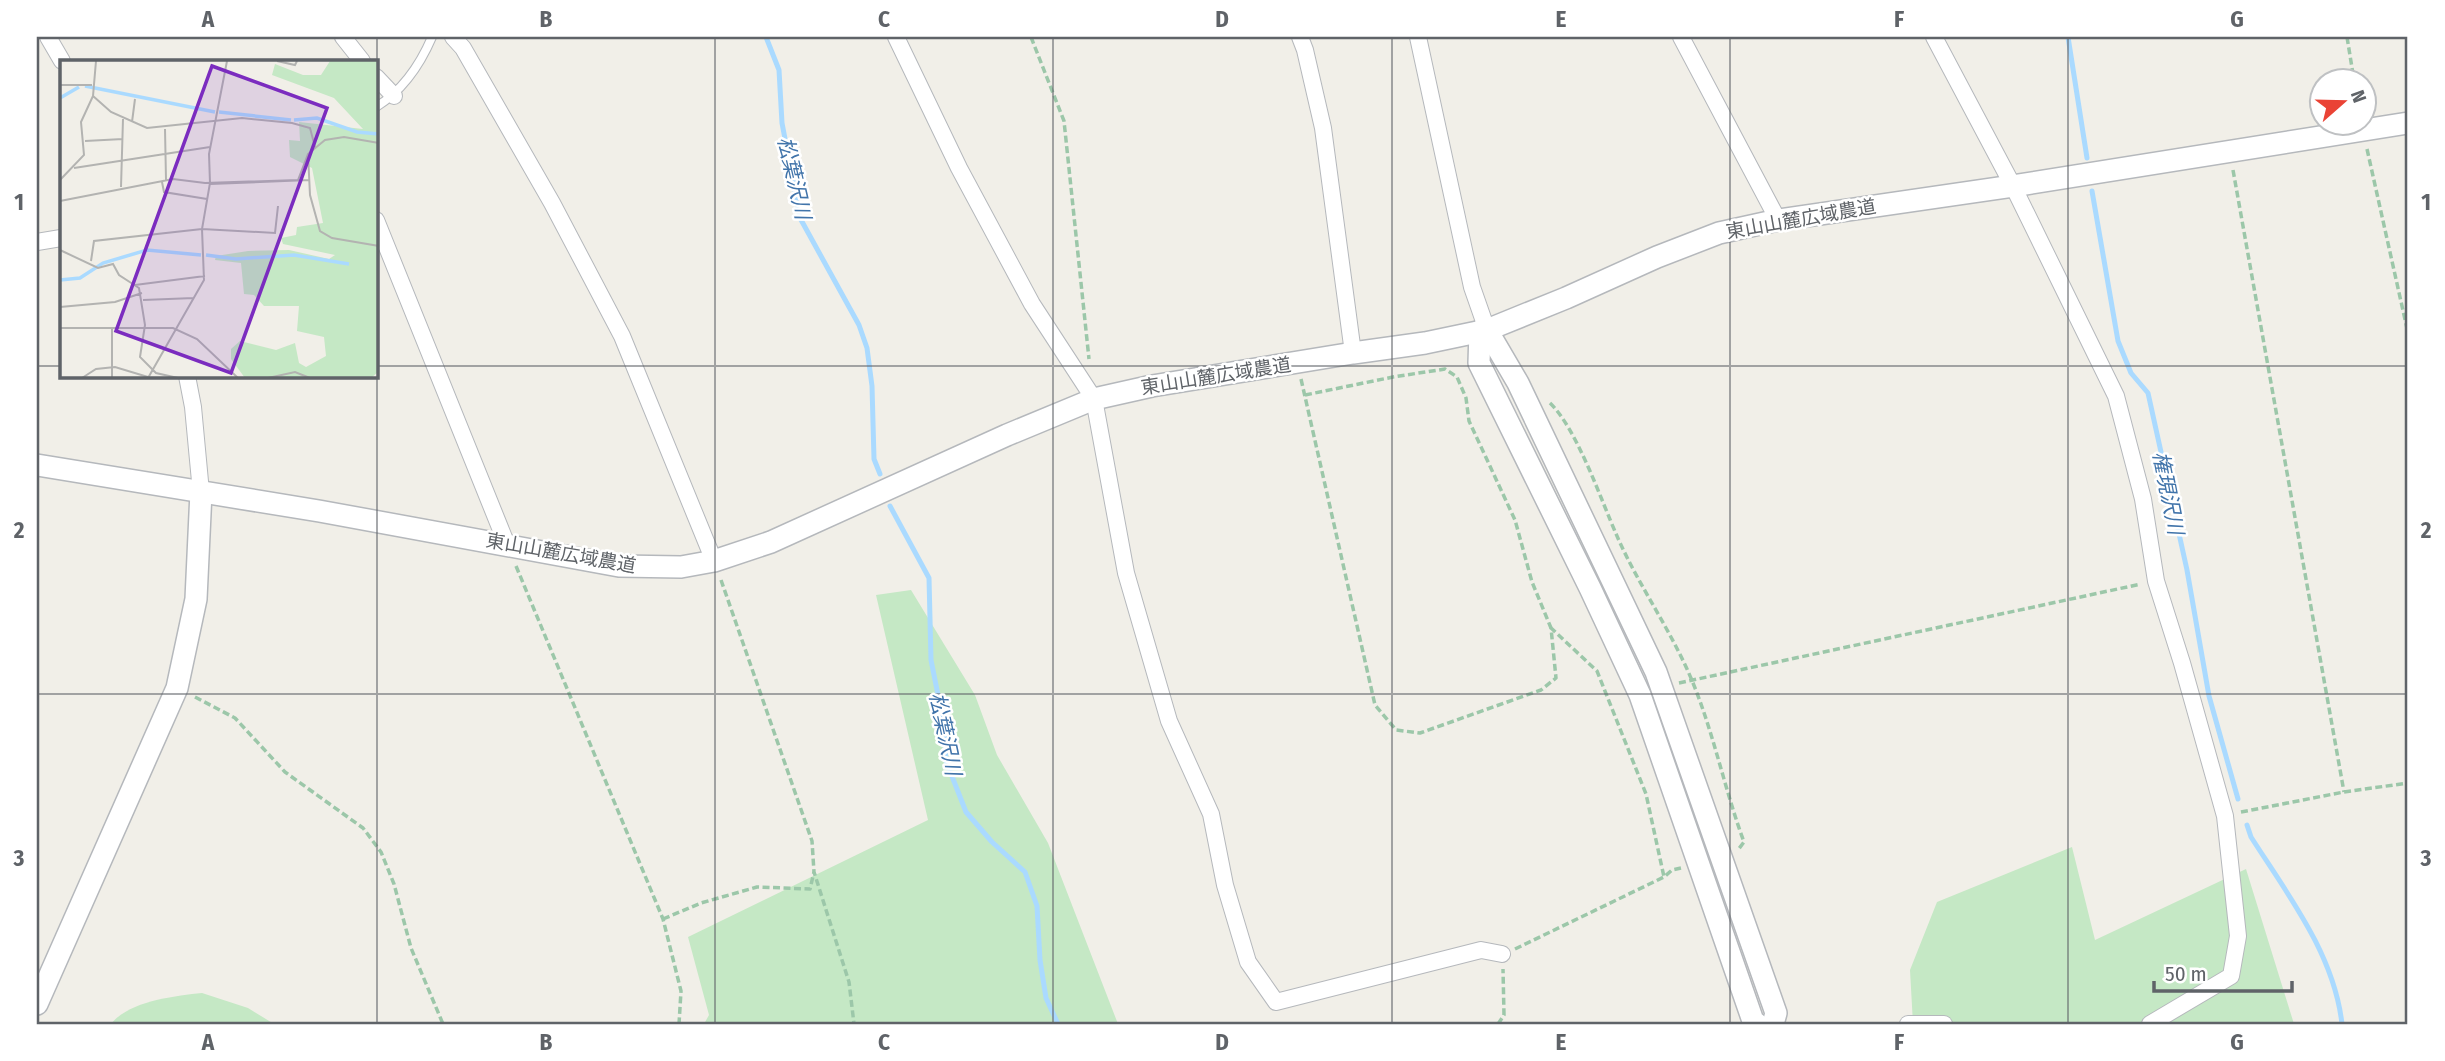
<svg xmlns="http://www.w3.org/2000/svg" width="2445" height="1061" font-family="'Fira Sans Condensed','Noto Sans JP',sans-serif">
<rect width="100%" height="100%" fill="#f1efe8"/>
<!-- green -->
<g fill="#c5e8c5">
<path d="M 911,590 L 975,695 L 997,755 L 1048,843 L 1118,1024 L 704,1024 L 709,1015 L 688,937 L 928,820 L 876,595 Z"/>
<path d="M 2072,847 L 2095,940 L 2246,869 L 2294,1024 L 1913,1024 L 1910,970 L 1937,902 Z"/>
<path d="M 202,993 L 248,1008 L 274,1024 L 111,1024 C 129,1001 174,996 202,993 Z"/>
</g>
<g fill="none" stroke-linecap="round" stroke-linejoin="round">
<!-- stream -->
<g stroke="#aadaff" stroke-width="5">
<path d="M 766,37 L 779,70 L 782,123 L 800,218 L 859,325 L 867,348 L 872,386 L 874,459 L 880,474"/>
<path d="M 2068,37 L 2087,158"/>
<path d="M 2092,191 L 2118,341 L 2131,373 L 2148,393 L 2187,570 L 2209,696 L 2238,799"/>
<path d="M 890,506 L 929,578 L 931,660 L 944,725 L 946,761 L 966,812 L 992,842 L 1025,872 L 1037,906 L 1040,960 L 1046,998 L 1058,1024"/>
<path d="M 2247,825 L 2251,837 C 2288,895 2334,954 2342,1024"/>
</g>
<!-- service casing -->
<g stroke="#b5b8bc" stroke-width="10">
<path id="service" d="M 376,107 C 402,91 420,65 432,37"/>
</g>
<!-- minor casing -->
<g stroke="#b5b8bc" stroke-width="18">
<g id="minor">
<path d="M 48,37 L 62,61"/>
<path d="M 343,37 L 362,61"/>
<path d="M 453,37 L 463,48 L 552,203 L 622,336 L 714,561"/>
<path d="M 896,37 L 959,168 L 1032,304 L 1094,399 L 1126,573 L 1169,721 L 1211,814 L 1225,885 L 1248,962 L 1276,1002 L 1481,950 L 1502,954"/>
<path d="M 1300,37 L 1305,50 L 1323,128 L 1353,353"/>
<path d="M 1418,37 L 1472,287 L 1487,330"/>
<path d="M 1681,37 L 1778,220"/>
<path d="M 1934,37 L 2013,186 L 2116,396 L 2143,499 L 2156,581 L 2182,663 L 2225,816 L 2238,936 L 2231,976 L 2150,1024"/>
<path d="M 376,77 L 394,96"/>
<path d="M 376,220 L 507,545"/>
<path d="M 37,242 L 61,238"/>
<path d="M 187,376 L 193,407 L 201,492"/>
<path d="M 1908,1024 L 1944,1024"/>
</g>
</g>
<!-- tertiary casing -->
<g stroke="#b5b8bc" stroke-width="24">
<g id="tertiary">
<path d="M 1487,330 L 1518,383 L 1656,672 L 1776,1013 L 1773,1024"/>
<path d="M 1480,331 L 1479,363 L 1590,588 L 1640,695 L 1753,1021 L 1757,1024"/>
<path d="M 37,465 L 319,511 L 619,566 L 681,567 L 714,561 L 771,542 L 1007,435 L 1094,399 L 1152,386 L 1353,353 L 1425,343 L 1487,330 L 1566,298 L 1657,257 L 1719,233 L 1778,220 L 2013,186 L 2408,123"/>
<path d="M 37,1004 L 177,688 L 196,599 L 201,492"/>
</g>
</g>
<!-- path -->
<g stroke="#9cc7a9" stroke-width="3.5" stroke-dasharray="7 3.5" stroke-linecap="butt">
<path d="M 1031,37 L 1064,121 L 1089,359"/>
<path d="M 2347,37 L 2354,80"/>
<path d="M 2367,149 L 2408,333"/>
<path d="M 2233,170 L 2344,792"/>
<path d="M 1301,379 L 1375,705 L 1396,730 L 1420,733 L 1541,690 L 1556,678 L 1551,628 L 1597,671 L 1646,794 L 1664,877"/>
<path d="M 1305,395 L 1393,377 L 1445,369 L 1457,377 L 1466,398 L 1469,421 L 1515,520 L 1532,582 L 1551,628"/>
<path d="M 1550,403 C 1577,429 1601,500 1617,536 C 1637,582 1666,623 1687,669 C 1712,724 1723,785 1744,842 L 1738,850"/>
<path d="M 516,566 L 663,919 L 681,991 L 679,1024"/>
<path d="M 721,580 L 812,841 L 814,872 L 849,982 L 854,1024"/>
<path d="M 1679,683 L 2141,584"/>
<path d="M 195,697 L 235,718 L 285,772 L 363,828 L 381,852 L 394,884 L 411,948 L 443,1024"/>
<path d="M 2241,812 L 2344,792 L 2408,783"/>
<path d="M 663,919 L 701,903 L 757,887 L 810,889 L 814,872"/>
<path d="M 1515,949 L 1664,877 L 1672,870 L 1681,868"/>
<path d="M 1498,1024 L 1504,1015 L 1503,969"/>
</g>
<!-- service -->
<use href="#service" stroke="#fff" stroke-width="8"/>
<!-- minor -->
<use href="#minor" stroke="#fff" stroke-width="16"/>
<!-- tertiary -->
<use href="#tertiary" stroke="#fff" stroke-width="21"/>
</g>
<!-- grid -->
<path fill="none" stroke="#5f6368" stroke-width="2" stroke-opacity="0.55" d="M 377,37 L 377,1024M 715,37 L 715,1024M 1053,37 L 1053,1024M 1392,37 L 1392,1024M 1730,37 L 1730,1024M 2068,37 L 2068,1024M 37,366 L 61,366M 376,366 L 2408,366M 37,694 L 2408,694"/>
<g text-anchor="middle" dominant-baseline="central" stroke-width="5" stroke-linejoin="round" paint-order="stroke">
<!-- street labels -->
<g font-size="19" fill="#5f6368" stroke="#fff">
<text transform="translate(1801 219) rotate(-10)">東山山麓広域農道</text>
<text transform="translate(1216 376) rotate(-9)">東山山麓広域農道</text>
<text transform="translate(561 553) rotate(10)">東山山麓広域農道</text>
</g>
<!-- water labels -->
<g font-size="21" font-style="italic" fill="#4174aa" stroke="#fff">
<text transform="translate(794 178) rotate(77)">松葉沢川</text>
<text transform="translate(2168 493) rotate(79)">権現沢川</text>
<text transform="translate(945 734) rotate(78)">松葉沢川</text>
</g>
</g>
<!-- overview -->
<g transform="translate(60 60)">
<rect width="318" height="318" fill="#f1efe8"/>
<path d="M 270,1 L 318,1 L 318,312 L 311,318 L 185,318 L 171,299 L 171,289 L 180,281 L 216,290 L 235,283 L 239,303 L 246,307 L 266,296 L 264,277 L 237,271 L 239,246 L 204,246 L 194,235 L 184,234 L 181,203 L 155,200 L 156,196 L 188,191 L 229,190 L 269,199 L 275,195 L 223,184 L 221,178 L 236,175 L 237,167 L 263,163 L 252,108 L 230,97 L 229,80 L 240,81 L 239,62 L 303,69 L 274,38 L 212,15 L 215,4 L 243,15 L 261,15 Z" fill="#c5e8c5"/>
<path fill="none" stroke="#aadaff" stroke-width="3.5" d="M 25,26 L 155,52M 0,38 L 19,27M 159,52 L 231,60M 234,60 L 257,58 L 297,72 L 319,74M 146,195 L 176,199 L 234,195 L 289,204M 0,220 L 20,218 L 43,203 L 87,190 L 141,195"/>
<path fill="none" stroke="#b3b3b1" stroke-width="2" d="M 217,1 L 235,5 L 237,1M 0,25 L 32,25M 33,36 L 51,52 L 87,68 L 182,58 L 232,63 L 250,68 L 255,87M 72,62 L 75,39M 105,69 L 106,120M 25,81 L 63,79M 248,94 L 250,135 L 260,171 L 272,178 L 319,186M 14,108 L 150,87M 0,120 L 24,95 L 21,62 L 33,36 L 36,1M 238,120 L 248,94 L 265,80 L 284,77 L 319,83M 102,122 L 104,132 L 147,139M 150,124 L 249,120M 61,127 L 63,59M 0,141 L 113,119 L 145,123 L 238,120M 0,190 L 38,208 L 53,204 L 59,215 L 79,228 L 85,265 L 80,297 L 96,313 L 118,318M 31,201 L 34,181 L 142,169 L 215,173 L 218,146M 75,225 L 145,216M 83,240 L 134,238M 0,247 L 55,242 L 82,233M 0,268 L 113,268 L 137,279 L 178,318M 22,318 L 36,309 L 55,307 L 88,317M 52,318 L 52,269M 88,318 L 144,220 L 142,169 L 150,123 L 149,94 L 167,1M 208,318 L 235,312 L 250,318"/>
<path fill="#7b2cbf" fill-opacity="0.15" stroke="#7b2cbf" stroke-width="3.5" d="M 152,6 L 267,48 L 171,313 L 56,271 Z"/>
<rect width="318" height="318" fill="none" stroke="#5f6368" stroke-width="3.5"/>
</g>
<!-- border -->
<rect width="2445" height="1061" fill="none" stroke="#ffffff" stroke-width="77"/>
<!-- north arrow -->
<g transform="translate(2343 102) rotate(70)"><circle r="33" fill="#ffffff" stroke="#bfc1c3" stroke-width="2"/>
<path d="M0-5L12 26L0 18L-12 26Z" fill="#ea4335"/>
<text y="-10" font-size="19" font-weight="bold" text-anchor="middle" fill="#5f6368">N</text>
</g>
<!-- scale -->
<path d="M2154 981v10h138v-10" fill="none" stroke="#5f6368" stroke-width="3.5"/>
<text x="2165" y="981" font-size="21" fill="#5f6368" stroke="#ffffff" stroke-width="5" paint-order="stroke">50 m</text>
<rect x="38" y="38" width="2368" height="985" fill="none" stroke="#5f6368" stroke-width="2.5"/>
<g font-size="23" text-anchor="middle" font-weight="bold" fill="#5f6368">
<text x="208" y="27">A</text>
<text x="546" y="27">B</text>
<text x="884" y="27">C</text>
<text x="1222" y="27">D</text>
<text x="1561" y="27">E</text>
<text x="1899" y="27">F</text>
<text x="2237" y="27">G</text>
<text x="19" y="210">1</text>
<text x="2426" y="210">1</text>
<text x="19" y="538">2</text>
<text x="2426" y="538">2</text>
<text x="19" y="866">3</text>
<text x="2426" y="866">3</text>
<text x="208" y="1050">A</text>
<text x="546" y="1050">B</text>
<text x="884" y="1050">C</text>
<text x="1222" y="1050">D</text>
<text x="1561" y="1050">E</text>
<text x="1899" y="1050">F</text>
<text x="2237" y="1050">G</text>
</g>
</svg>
